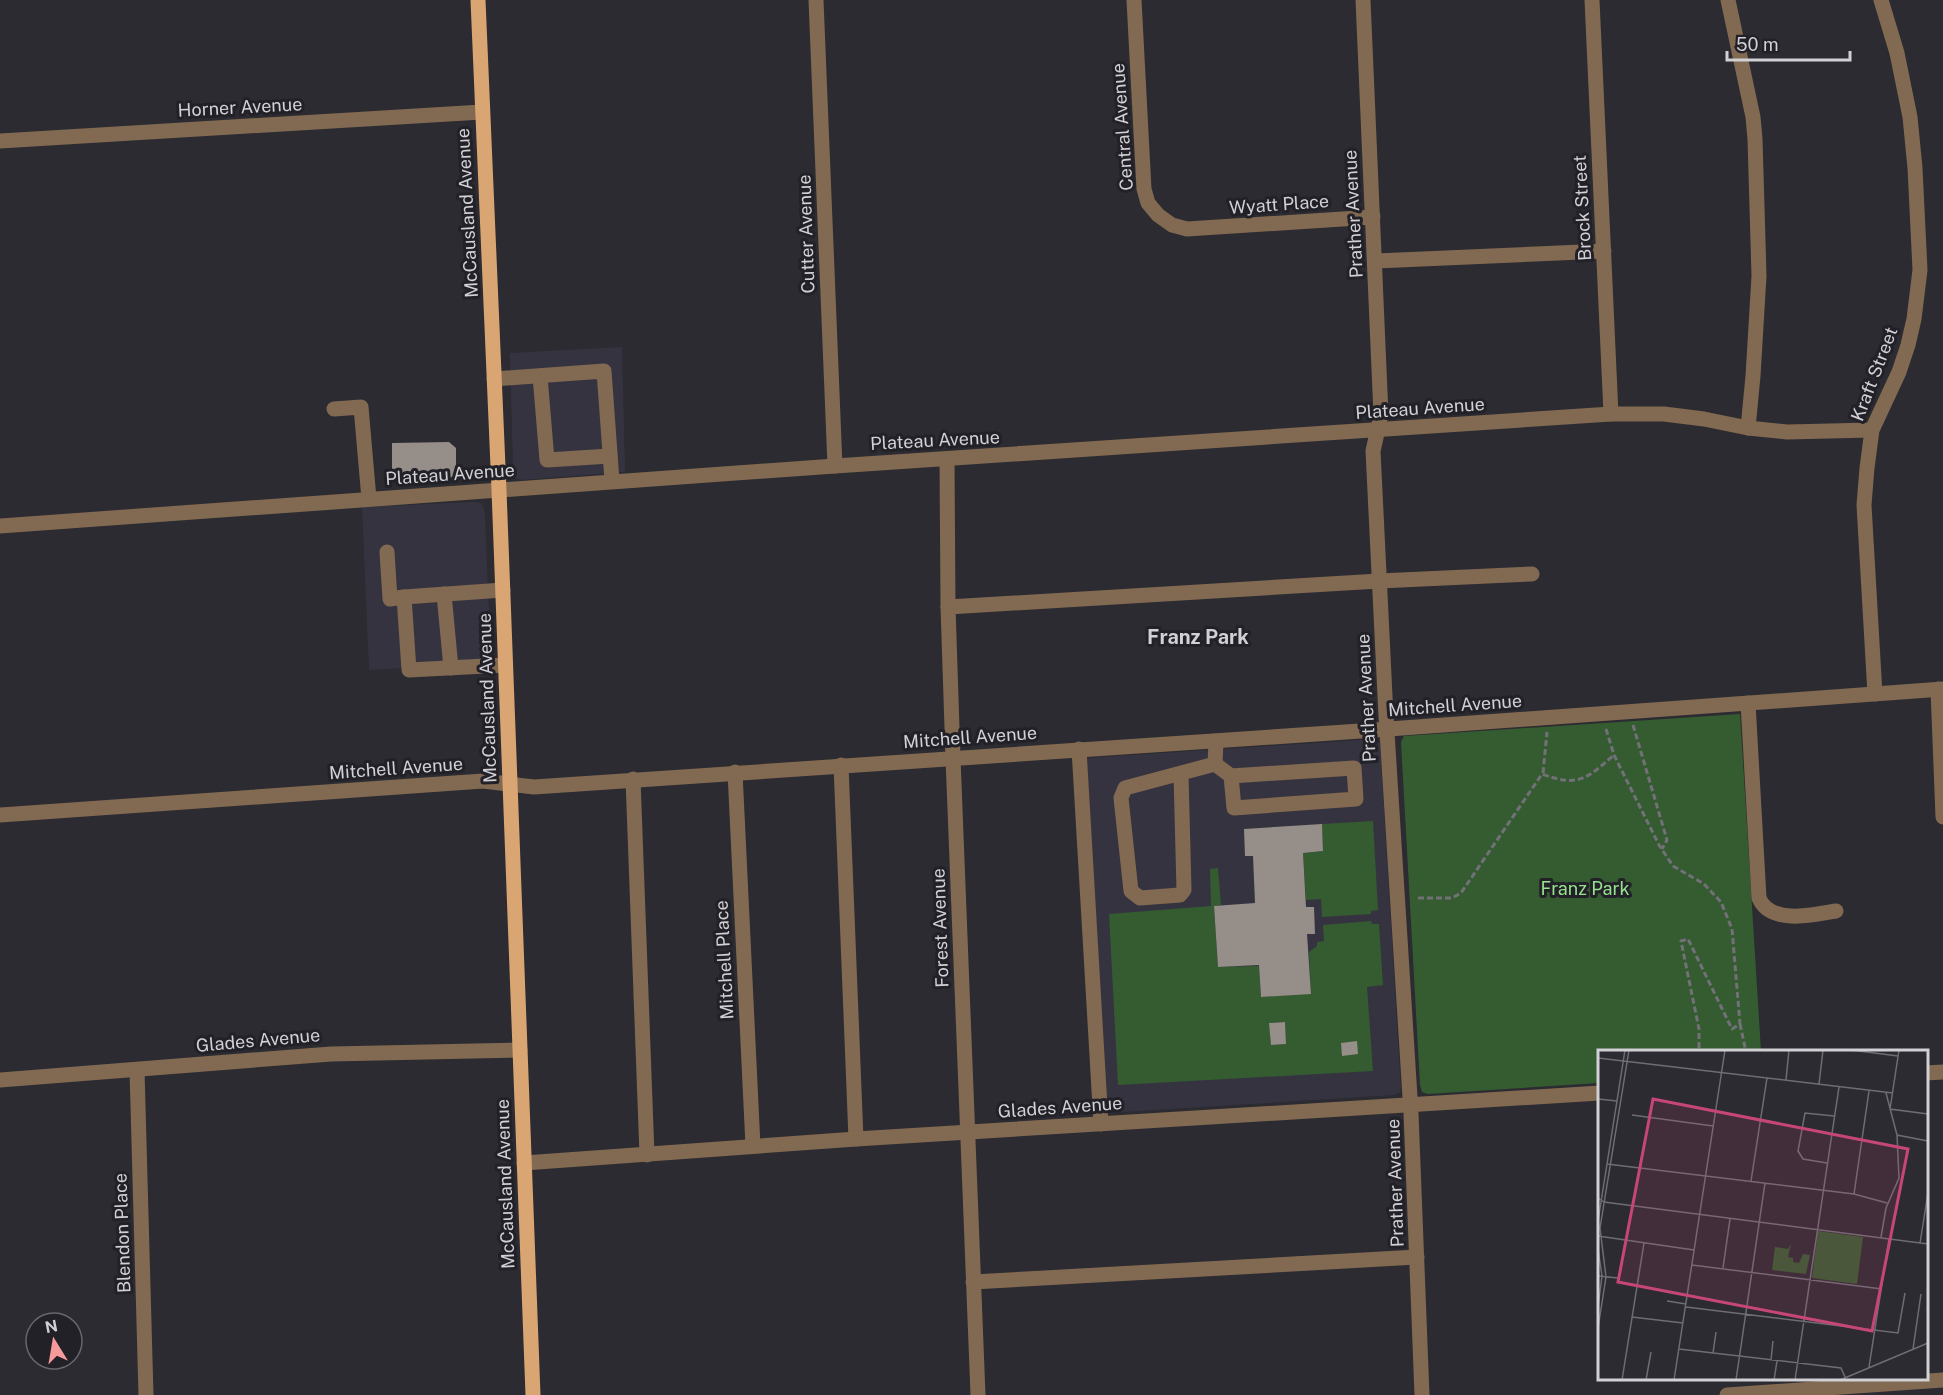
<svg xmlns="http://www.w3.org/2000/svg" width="1943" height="1395" font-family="'Public Sans',sans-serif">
<rect width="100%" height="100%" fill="#2b2b31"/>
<!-- built -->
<g fill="#353340">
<path d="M 622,347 L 625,472 L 522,480 L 515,478 L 513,470 L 510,353 Z"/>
<path d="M 475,502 L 481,503 L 484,508 L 485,516 L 491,663 L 369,670 L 362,507 Z"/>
<path d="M 1375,739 L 1380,745 L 1401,1089 L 1400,1092 L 1394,1095 L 1106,1113 L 1087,758 Z"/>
</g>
<!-- green -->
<g fill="#355b31" fill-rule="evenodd">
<path d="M 1740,714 L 1761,1051 L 1600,1052 L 1599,1083 L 1428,1094 L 1422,1092 L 1420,1085 L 1401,742 L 1404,736 Z"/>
<path d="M 1373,821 L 1378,910 L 1371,911 L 1371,914 L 1322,917 L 1321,899 L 1306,900 L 1303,853 L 1323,851 L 1322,824 Z"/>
<path d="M 1218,868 L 1221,905 L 1214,906 L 1218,967 L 1259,966 L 1261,997 L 1311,993 L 1309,952 L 1317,946 L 1317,942 L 1324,941 L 1323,925 L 1371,921 L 1372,924 L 1379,924 L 1383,985 L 1367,987 L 1373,1071 L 1118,1085 L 1109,914 L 1211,906 L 1210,869 ZM 1285,1022 L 1286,1044 L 1271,1045 L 1270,1023 Z"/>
</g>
<!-- building -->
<g fill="#968e89">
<path d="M 449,442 L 456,448 L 456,471 L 454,477 L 392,480 L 392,443 Z"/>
<path d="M 1322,824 L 1323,851 L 1303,853 L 1306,907 L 1314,907 L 1315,934 L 1307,934 L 1311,994 L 1261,997 L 1259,965 L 1218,967 L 1214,906 L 1255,903 L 1253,856 L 1245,856 L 1244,829 Z"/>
<path d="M 1285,1022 L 1286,1044 L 1271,1045 L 1269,1023 Z"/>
<path d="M 1357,1041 L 1358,1054 L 1342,1056 L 1341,1043 Z"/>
</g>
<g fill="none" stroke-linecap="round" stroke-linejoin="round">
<!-- path -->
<g stroke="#717177" stroke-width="3" stroke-dasharray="6 3" stroke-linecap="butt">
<path d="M 1633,725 L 1667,840 L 1662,849"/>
<path d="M 1606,729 L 1614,755 L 1659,845 L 1673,866 L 1704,884 L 1721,902 L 1732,929 L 1740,1024 L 1732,1029 L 1688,939 L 1681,941 L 1699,1029 L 1699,1052"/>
<path d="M 1543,773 L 1547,732"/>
<path d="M 1418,898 L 1452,898 L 1461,893 L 1542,774 C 1579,788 1587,778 1614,755"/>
<path d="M 1740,1024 L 1746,1052"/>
</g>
<!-- minor -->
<g stroke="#826951" stroke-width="15">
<path d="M 816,0 L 835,466"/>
<path d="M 1134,0 L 1144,189 L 1148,203 L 1158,215 L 1172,225 L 1187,229 L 1373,217"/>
<path d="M 1363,0 L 1381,415 L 1373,451 L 1386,716 L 1411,1113 L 1422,1395"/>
<path d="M 1592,0 L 1611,414"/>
<path d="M 1728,0 L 1753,117 L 1755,139 L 1759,276 L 1753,376 L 1748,428"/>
<path d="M 0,141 L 482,112"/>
<path d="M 1376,261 L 1604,251"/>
<path d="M 540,376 L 547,460 L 610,456"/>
<path d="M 494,379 L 604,371 L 612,481"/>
<path d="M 334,409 L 361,407 L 369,499"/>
<path d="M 947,459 L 948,607 L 953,758 L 978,1395"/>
<path d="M 0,526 L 835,466 L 1611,414 L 1664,414 L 1704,419 L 1748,428 L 1787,432 L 1872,430"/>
<path d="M 387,552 L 390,599 L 404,597"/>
<path d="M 503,590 L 404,597 L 409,670 L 505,665"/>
<path d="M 444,594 L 451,668"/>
<path d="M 948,607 L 1379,581 L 1532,574"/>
<path d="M 1938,689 L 1943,817"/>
<path d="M 1875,694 L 1864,505 L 1867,468 L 1872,430 L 1899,372 L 1908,345 L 1914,319 L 1920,270 L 1915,168 L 1910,117 L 1897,53 L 1881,0"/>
<path d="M 1748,703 L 1759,898 C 1770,925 1814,915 1836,911"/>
<path d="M 1079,749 L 1101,1124"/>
<path d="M 1215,764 L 1231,776 L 1234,808 L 1356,799 L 1354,768 L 1231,776"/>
<path d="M 841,765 L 856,1139"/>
<path d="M 735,772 L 753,1146"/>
<path d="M 1181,774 L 1184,890 L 1180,895 L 1140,898 L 1131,891 L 1121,798 L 1125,788 L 1215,764 L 1216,741"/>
<path d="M 633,779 L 647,1155"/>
<path d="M 0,815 L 483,781 L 534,787 L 1375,730 L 1943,689"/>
<path d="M 137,1070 L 146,1395"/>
<path d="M 1926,1073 L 1943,1072"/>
<path d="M 0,1080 L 331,1054 L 520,1050"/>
<path d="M 524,1163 L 856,1139 L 1600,1093"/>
<path d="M 973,1282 L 1417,1257"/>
<path d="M 1727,1395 L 1943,1380"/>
</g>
<!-- major -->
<path stroke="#d9a572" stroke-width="15" d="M 478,0 L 499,490 L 533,1395"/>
</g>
<g text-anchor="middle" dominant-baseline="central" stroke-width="6" stroke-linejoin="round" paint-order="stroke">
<!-- street labels -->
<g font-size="18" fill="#d1d1d5" stroke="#222128">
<text transform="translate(240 107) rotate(-3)">Horner Avenue</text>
<text transform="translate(1122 127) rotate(-94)">Central Avenue</text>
<text transform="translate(1279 204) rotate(-4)">Wyatt Place</text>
<text transform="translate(1582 208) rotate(-93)">Brock Street</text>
<text transform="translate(467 213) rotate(-93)">McCausland Avenue</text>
<text transform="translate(1353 214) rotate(-93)">Prather Avenue</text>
<text transform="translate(806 234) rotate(-92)">Cutter Avenue</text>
<text transform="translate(1874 374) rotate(-69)">Kraft Street</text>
<text transform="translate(1420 408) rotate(-4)">Plateau Avenue</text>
<text transform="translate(935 440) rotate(-3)">Plateau Avenue</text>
<text transform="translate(450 474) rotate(-4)">Plateau Avenue</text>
<text transform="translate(487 698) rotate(-92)">McCausland Avenue</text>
<text transform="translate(1366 698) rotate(-93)">Prather Avenue</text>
<text transform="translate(1455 705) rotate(-4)">Mitchell Avenue</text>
<text transform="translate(970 737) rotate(-4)">Mitchell Avenue</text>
<text transform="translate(396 768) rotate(-4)">Mitchell Avenue</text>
<text transform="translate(940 928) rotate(-92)">Forest Avenue</text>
<text transform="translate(724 960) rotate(-93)">Mitchell Place</text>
<text transform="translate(258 1040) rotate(-5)">Glades Avenue</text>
<text transform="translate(1060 1107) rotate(-4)">Glades Avenue</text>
<text transform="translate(1395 1183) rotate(-92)">Prather Avenue</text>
<text transform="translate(505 1184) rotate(-92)">McCausland Avenue</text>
<text transform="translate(122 1233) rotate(-92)">Blendon Place</text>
</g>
<!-- park labels -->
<g font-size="18" fill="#95e18d" stroke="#222128">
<text x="1585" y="888">Franz Park</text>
</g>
<!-- neighbourhood labels -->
<g font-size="20" font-weight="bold" fill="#d1d1d5" stroke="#222128">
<text x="1198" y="637">Franz Park</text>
</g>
</g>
<!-- overview -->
<g transform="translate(1598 1050)">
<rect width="330" height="330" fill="#2b2b31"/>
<path d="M 220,181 L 265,187 L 259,234 L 214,228 ZM 193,194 L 190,207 L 195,208 L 195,212 L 201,213 L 205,204 L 212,205 L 208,224 L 174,220 L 177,197 L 190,199 Z" fill="#355b31"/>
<path fill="none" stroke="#6d6d73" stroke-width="1.5" d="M 253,0 L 300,6M 301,0 L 292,59 L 330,64M 0,8 L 295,43M 188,30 L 191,0M 221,34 L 225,0M 288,43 L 299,85 L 330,91M 0,49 L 19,51M 34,65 L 115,76M 229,113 L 205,109 L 200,101 L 207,63 L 236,66M 9,114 L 256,144 L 289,153M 153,131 L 169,28M 256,144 L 271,41M 0,148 L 6,152 L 330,194M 0,171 L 27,0M 0,186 L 96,200M 283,187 L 288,158 L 301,128 L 299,85M 322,193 L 330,143M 0,199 L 4,226 L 0,257M 94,215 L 284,239M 125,218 L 132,169M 0,226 L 20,228M 69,251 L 88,254M 88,257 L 300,283 L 307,243M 34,267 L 85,273M 0,278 L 8,227 L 2,178 L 31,0M 81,299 L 243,318 L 247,327M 315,299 L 323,244M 115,303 L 118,282M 173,310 L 175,291M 271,317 L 291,189M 24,330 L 46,193M 48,330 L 53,302M 76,330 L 127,0M 138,330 L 167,133M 176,330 L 179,311M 197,330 L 241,37M 242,330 L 330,293"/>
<path fill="#c6467a" fill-opacity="0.15" stroke="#c6467a" stroke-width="3" d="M 55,49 L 310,99 L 274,281 L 20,232 Z"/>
<rect width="330" height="330" fill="none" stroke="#d1d1d5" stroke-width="3"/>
</g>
<!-- north arrow -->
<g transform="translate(54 1341) rotate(349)"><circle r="28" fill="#222128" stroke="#68676d" stroke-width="1.5"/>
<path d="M0-4.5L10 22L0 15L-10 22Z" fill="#f59b9b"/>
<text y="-9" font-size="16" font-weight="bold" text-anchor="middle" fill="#d1d1d5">N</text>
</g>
<!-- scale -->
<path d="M1727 51v9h123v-9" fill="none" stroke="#d1d1d5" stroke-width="3"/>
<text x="1736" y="51" font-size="18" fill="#d1d1d5" stroke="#222128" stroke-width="4.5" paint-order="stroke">50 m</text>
</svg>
